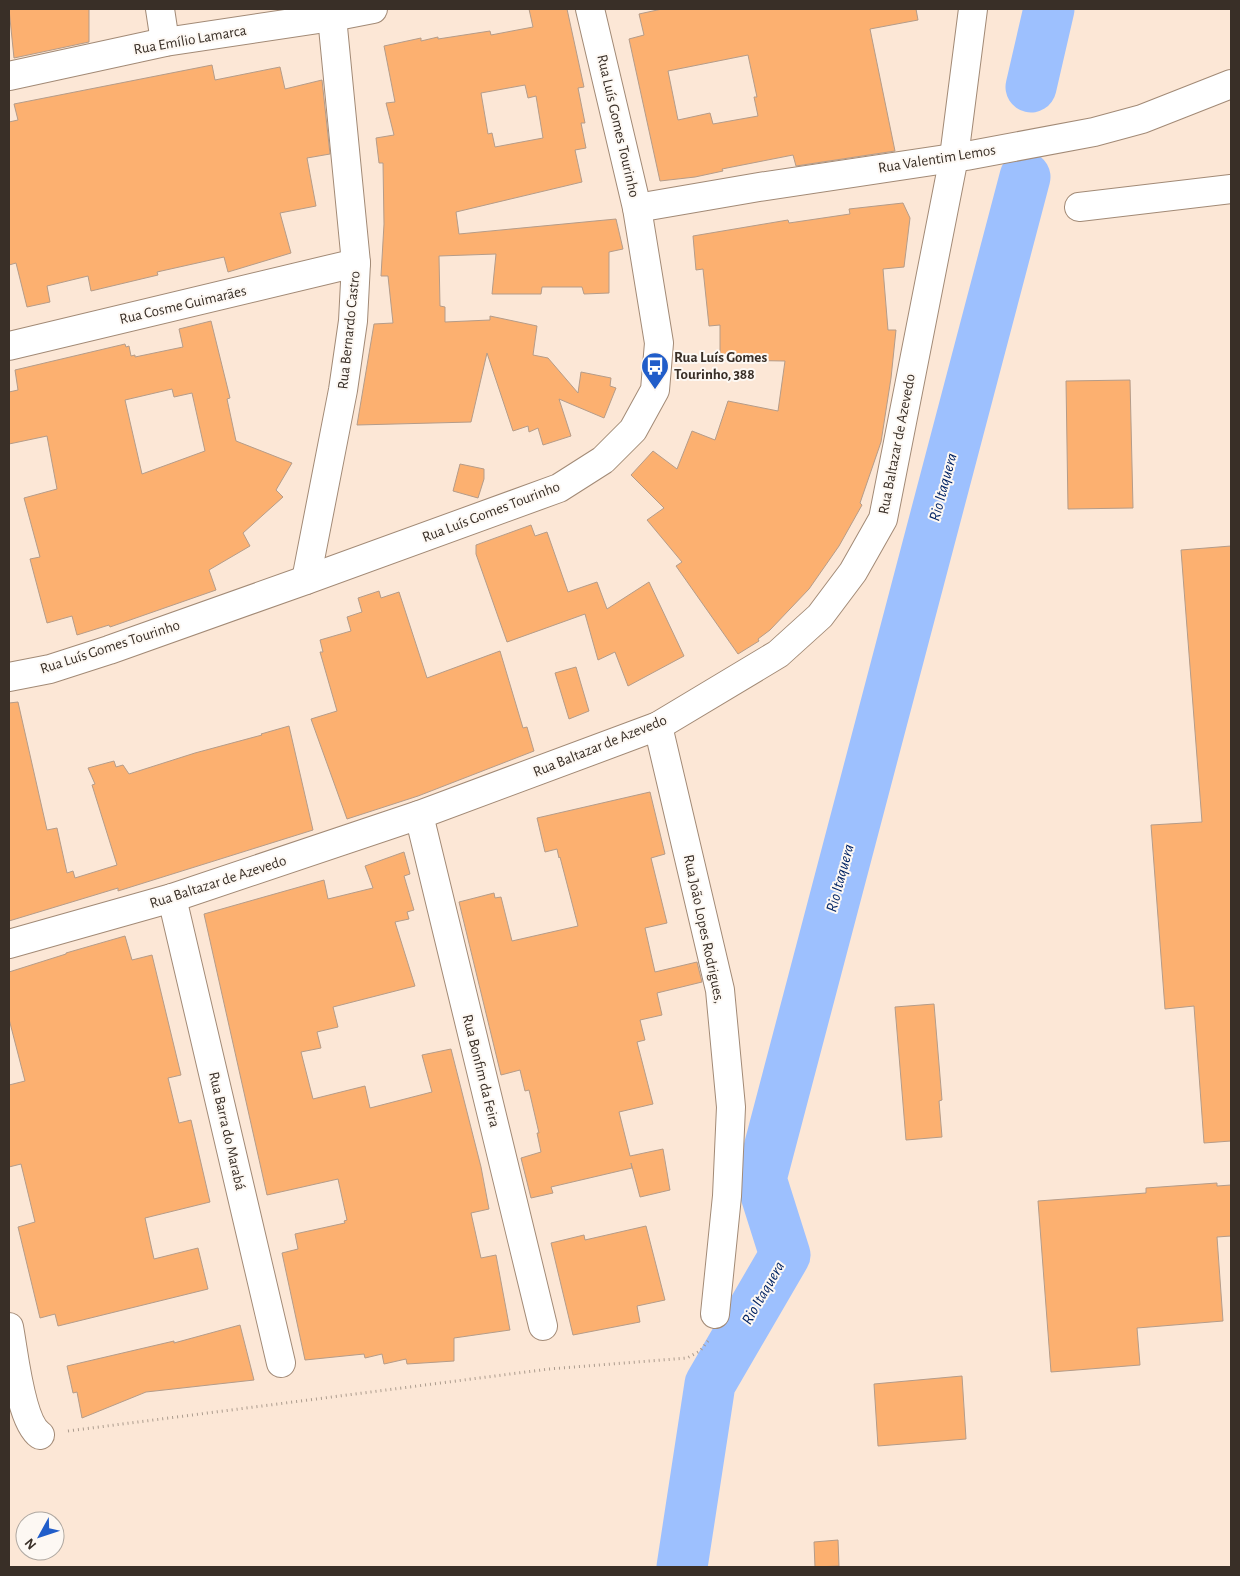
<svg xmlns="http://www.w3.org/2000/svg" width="1240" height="1576" font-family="'Alegreya Sans',sans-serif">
<rect width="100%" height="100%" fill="#fce7d6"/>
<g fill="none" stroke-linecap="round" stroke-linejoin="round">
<!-- river -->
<g stroke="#9dc0fe" stroke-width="51">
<path d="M 1031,87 L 1049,9"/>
<path d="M 682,1567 L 710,1384 L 785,1255 L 761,1179 L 1025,177"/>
</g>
</g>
<!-- building -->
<g fill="#fcb070" stroke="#b59c89" fill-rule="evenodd">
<path d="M 9,9 L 89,9 L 89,42 L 14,58 Z"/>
<path d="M 529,9 L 567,9 L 584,87 L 578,88 L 585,123 L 581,123 L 586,148 L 575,150 L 582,182 L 456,212 L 459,234 L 616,219 L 623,249 L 609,252 L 609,293 L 584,294 L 582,287 L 542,287 L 541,294 L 492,294 L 496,254 L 439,256 L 440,306 L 445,307 L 445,322 L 490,320 L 490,316 L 537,326 L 533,355 L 548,358 L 578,393 L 581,372 L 611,378 L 610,386 L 616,388 L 604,418 L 559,399 L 571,436 L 543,445 L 538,428 L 529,432 L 528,426 L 513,431 L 487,353 L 471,422 L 357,425 L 374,324 L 393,323 L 388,276 L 381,276 L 384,224 L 383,163 L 379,163 L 376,138 L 394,135 L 386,103 L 395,102 L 384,46 L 421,38 L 421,41 L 438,37 L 438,39 L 490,31 L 491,35 L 533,27 ZM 525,85 L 528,98 L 536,96 L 543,138 L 495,147 L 492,133 L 488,134 L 481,93 Z"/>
<path d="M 662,9 L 916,9 L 918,20 L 870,29 L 895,151 L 796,166 L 793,155 L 722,169 L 723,171 L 695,177 L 660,181 L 629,39 L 644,35 L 639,14 ZM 748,55 L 757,97 L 754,97 L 758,116 L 713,124 L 710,113 L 678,120 L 668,71 Z"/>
<path d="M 212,65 L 215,80 L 280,67 L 285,89 L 322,80 L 330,154 L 307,158 L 316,206 L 280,213 L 291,253 L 228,272 L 224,257 L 157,272 L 158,275 L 91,291 L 88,276 L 47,286 L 50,302 L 27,307 L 16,263 L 9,265 L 9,122 L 18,120 L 14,104 Z"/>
<path d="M 903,203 L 910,218 L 904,267 L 883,269 L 888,330 L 896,330 L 891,378 L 881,442 L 860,503 L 862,505 L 839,546 L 809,589 L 770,630 L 758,639 L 759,641 L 738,654 L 676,566 L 682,562 L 647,520 L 664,508 L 631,475 L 653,451 L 677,469 L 692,431 L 715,440 L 728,401 L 778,411 L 785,361 L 720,360 L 720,325 L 709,326 L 703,269 L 696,270 L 693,236 L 788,220 L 789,223 L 850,214 L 849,209 Z"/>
<path d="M 211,321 L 230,398 L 227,399 L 236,441 L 292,463 L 276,490 L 283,497 L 243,533 L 250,546 L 209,570 L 216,590 L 110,627 L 109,625 L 77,635 L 72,616 L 47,623 L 30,559 L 40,557 L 24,498 L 57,489 L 47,436 L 9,444 L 9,392 L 18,390 L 15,370 L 125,344 L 126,347 L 129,346 L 131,356 L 135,355 L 135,357 L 183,347 L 179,329 ZM 172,389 L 174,397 L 192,393 L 205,451 L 142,474 L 125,400 Z"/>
<path d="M 1130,380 L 1133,508 L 1068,509 L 1066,381 Z"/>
<path d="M 460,464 L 484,469 L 484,479 L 478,498 L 453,491 Z"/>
<path d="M 531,525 L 535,536 L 547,532 L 568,592 L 597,582 L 607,609 L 649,582 L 684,656 L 628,686 L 615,652 L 598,660 L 585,614 L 507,642 L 476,554 L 476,545 Z"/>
<path d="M 1231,546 L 1231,1141 L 1204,1143 L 1194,1006 L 1165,1009 L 1151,825 L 1202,822 L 1181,550 Z"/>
<path d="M 379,591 L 381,598 L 399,592 L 427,678 L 500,651 L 523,728 L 527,727 L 534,751 L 418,796 L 347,819 L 311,719 L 337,711 L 320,652 L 323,652 L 320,640 L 351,631 L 347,617 L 362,612 L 358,598 Z"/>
<path d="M 576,667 L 589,711 L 569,719 L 555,673 Z"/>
<path d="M 18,702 L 47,830 L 57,828 L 67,873 L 73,871 L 75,878 L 117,865 L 92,785 L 95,784 L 88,768 L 114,761 L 116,767 L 123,765 L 129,774 L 195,753 L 262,735 L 261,734 L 289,726 L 313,830 L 118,891 L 118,888 L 9,921 L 9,703 Z"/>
<path d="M 650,792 L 665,854 L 651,858 L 667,923 L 645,928 L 655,972 L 697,962 L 702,982 L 657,993 L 662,1015 L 640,1020 L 645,1040 L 637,1042 L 653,1104 L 619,1112 L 630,1156 L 663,1149 L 670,1190 L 640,1197 L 631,1163 L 632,1168 L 551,1187 L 553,1193 L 531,1198 L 521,1158 L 541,1152 L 537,1133 L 539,1133 L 529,1090 L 525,1091 L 520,1070 L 501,1075 L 459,902 L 494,893 L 495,898 L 501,897 L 512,941 L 578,926 L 560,857 L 559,858 L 557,849 L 545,852 L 537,818 Z"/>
<path d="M 404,852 L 410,874 L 404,876 L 414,910 L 407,912 L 409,919 L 395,922 L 415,986 L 333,1007 L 338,1027 L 317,1032 L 321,1048 L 301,1052 L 313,1099 L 365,1086 L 370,1108 L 432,1092 L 422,1055 L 451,1049 L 481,1167 L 489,1209 L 471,1213 L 481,1258 L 496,1255 L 510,1330 L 454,1338 L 454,1361 L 407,1364 L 406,1359 L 384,1364 L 382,1354 L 365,1358 L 364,1354 L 305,1360 L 282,1253 L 298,1249 L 295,1234 L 345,1223 L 344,1221 L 347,1220 L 338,1179 L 267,1195 L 204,914 L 324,880 L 328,899 L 373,888 L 365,866 Z"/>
<path d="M 125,936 L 132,960 L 152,955 L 181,1075 L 168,1078 L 179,1123 L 191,1120 L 210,1202 L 145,1218 L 154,1259 L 198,1248 L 208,1289 L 58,1326 L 55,1314 L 40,1318 L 18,1227 L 35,1222 L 21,1164 L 9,1167 L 9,1085 L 25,1081 L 9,1019 L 9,972 L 66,954 L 66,953 Z"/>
<path d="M 934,1004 L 942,1100 L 939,1101 L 942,1137 L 906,1140 L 895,1007 Z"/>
<path d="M 1217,1183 L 1217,1186 L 1231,1185 L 1231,1236 L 1217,1237 L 1223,1321 L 1137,1328 L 1140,1365 L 1051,1372 L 1038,1201 L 1146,1193 L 1146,1188 Z"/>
<path d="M 646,1226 L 665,1300 L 637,1306 L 640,1322 L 573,1335 L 551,1243 L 584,1235 L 585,1240 Z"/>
<path d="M 240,1325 L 254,1380 L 146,1392 L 82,1418 L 77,1392 L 73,1393 L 67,1366 L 174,1341 L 174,1343 Z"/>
<path d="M 962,1376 L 966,1439 L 878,1446 L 874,1384 Z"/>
<path d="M 838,1540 L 839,1566 L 815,1567 L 814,1542 Z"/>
</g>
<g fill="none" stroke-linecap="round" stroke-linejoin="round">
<!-- minor casing -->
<g stroke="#a28a76" stroke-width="30">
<g id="minor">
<path d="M 160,9 L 165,42"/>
<path d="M 9,76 L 165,42 L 332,17 L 373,9"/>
<path d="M 1079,207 L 1231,189"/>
<path d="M 637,208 L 759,187 L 966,156 L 1094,132 L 1142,119 L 1231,84"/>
<path d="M 9,346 L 356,263"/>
<path d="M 306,580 L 343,390 L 353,321 L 356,263 L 332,17"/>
<path d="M 9,677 L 50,669 L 109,650 L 306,580 L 559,488 L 603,460 L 633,430 L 655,390 L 659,343 L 637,208 L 590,9"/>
<path d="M 658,726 L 720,990 L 731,1107 L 727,1196 L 715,1314"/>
<path d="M 419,815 L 543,1326"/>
<path d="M 172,898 L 281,1363"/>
<path d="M 9,944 L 172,898 L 419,815 L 658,726 L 778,654 L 820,616 L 853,572 L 883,519 L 954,157 L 973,9"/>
<path d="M 9,1327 C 14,1352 20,1421 40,1435"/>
</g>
</g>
<!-- path -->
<path stroke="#ab9b8d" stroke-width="3" stroke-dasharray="1 4" stroke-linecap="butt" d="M 68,1431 L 549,1369 L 687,1358 L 700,1351 L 708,1341"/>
<!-- minor -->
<use href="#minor" stroke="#fff" stroke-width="28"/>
</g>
<!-- icons -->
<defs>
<g id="bus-pin" transform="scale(1.4375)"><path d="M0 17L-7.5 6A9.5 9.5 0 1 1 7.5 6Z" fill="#215dc9" stroke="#fdf8f3"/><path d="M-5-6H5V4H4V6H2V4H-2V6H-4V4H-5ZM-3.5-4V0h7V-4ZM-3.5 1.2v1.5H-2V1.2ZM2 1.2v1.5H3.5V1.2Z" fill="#fff"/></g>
</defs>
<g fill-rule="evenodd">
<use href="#bus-pin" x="655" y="366"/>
</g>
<g text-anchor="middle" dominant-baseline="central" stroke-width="4" stroke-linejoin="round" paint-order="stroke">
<!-- street labels -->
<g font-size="15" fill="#392f27" stroke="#fdf8f3">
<text transform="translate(190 40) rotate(-10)">Rua Emílio Lamarca</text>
<text transform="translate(618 126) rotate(77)">Rua Luís Gomes Tourinho</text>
<text transform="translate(937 159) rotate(-9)">Rua Valentim Lemos</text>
<text transform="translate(183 305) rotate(-13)">Rua Cosme Guimarães</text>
<text transform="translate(349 330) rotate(-84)">Rua Bernardo Castro</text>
<text transform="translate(897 444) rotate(-79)">Rua Baltazar de Azevedo</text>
<text transform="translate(491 512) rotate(-21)">Rua Luís Gomes Tourinho</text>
<text transform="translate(110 647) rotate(-18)">Rua Luís Gomes Tourinho</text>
<text transform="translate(600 746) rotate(-22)">Rua Baltazar de Azevedo</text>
<text transform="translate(218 882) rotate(-18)">Rua Baltazar de Azevedo</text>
<text transform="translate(704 929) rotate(78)">Rua João Lopes Rodrigues,</text>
<text transform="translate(481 1071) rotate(76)">Rua Bonfim da Feira</text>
<text transform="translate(227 1131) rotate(77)">Rua Barra do Marabá</text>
</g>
<!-- poi labels -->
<g font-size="15" font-weight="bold" fill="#392f27" stroke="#fdf8f3" text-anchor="start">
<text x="674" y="357">Rua Luís Gomes<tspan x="674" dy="17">Tourinho, 388</tspan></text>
</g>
<!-- water labels -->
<g font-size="16" font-style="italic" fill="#022465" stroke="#fdf8f3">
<text transform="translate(943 487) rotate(-75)">Rio Itaquera</text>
<text transform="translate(840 878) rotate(-75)">Rio Itaquera</text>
<text transform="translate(763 1293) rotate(-60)">Rio Itaquera</text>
</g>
</g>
<!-- border -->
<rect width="1240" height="1576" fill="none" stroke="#392f27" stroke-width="20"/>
<!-- north arrow -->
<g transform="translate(40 1536) rotate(230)"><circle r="24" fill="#fdf8f3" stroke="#afa8a1"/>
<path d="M0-4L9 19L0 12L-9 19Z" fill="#215dc9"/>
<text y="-8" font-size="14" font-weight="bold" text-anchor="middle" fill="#392f27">N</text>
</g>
</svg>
